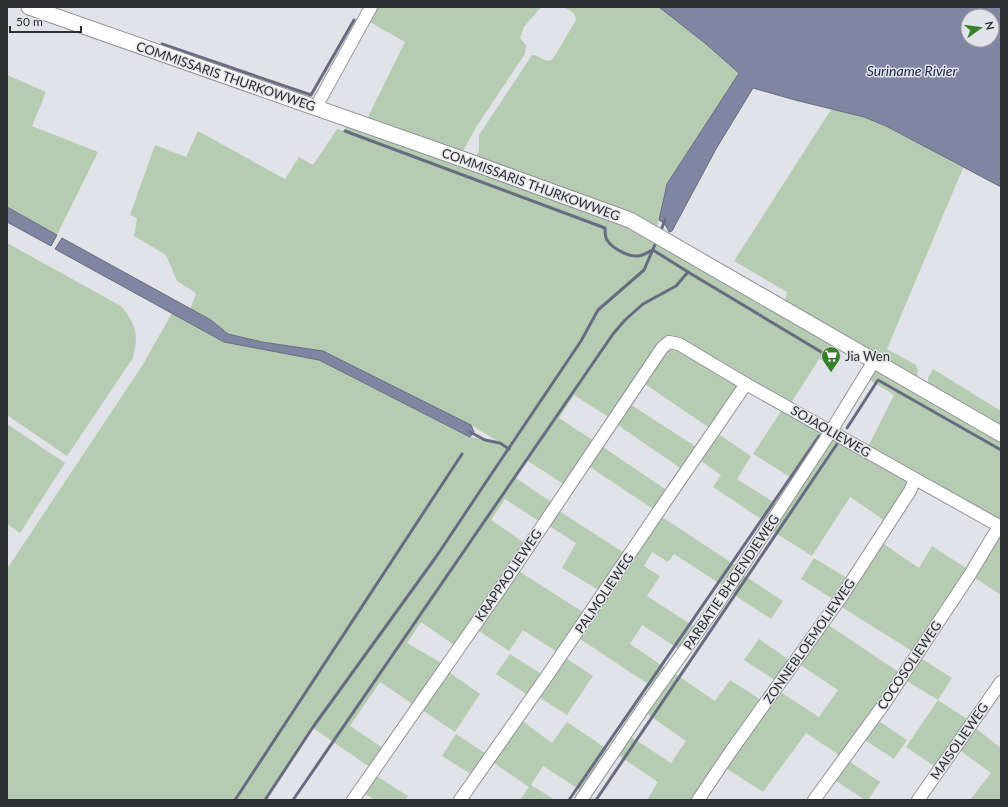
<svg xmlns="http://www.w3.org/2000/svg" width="1008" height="807" font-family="Lato,sans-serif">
<rect width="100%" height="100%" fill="#e2e3e8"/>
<!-- green -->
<g fill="#b6ccb2">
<path d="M 373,7 L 541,7 L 524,27 L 520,38 L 526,45 L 525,54 L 475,129 L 461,155 L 366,121 L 405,42 L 366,20 Z"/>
<path d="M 564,7 L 659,7 L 706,44 L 739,73 L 667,184 L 659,220 L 656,229 L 475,159 L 479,150 L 479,135 L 530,58 L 532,55 C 540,55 545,64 553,59 L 576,20 C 575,12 571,11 564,7 Z"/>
<path d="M 7,75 L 46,92 L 32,126 L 98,152 L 57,235 L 7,207 Z"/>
<path d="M 832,108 L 864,117 L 886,126 L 963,168 L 887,349 L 916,365 L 918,370 L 917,377 L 914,378 L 785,301 L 787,292 L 734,261 Z"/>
<path d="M 345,122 L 616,218 L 834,344 L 834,347 L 826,363 L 819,359 L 790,405 L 680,342 L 667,336 L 610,418 L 574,395 L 559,418 L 594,441 L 565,485 L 526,460 L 514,477 L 553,503 L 540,522 L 505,499 L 491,520 L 526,544 L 457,647 L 421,622 L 407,643 L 443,664 L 414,705 L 380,682 L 350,726 L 383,748 L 371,768 L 313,728 L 265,800 L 7,800 L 7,569 L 142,366 L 172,313 L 224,342 L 319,360 L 470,437 L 499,442 L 471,425 L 323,351 L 262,342 L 228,334 L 211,320 L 190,310 L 196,293 L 177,281 L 166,255 L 134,236 L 137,218 L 130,215 L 155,145 L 186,157 L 198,131 L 285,179 L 299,157 L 313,165 L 337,129 L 345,131 Z"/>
<path d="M 7,243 L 121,306 C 136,324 139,335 133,358 L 67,456 L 7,415 Z"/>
<path d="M 676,346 L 738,386 L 711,429 L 642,382 L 665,349 Z"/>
<path d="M 933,369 L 1001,411 L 1001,429 L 928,385 L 928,378 Z"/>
<path d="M 875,370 L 1001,438 L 1001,524 L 867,449 L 894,395 L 868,379 Z"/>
<path d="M 628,403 L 698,448 L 683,470 L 615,423 Z"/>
<path d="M 784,407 L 821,429 L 823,435 L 795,480 L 753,454 Z"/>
<path d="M 7,424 L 65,463 L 20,533 L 7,524 Z"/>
<path d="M 717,433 L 751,456 L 737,479 L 778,505 L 767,523 L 713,487 L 721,475 L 698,459 Z"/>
<path d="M 833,438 L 905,477 L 909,483 L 887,522 L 850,497 L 812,556 L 772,531 Z"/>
<path d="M 600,445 L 668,491 L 656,511 L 587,465 Z"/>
<path d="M 556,509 L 626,554 L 602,592 L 562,568 L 576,543 L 546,524 Z"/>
<path d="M 659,515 L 738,567 L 725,587 L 674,554 L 668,562 L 652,552 L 644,566 L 660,576 L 647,596 L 695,627 L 680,650 L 642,625 L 630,644 L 667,669 L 654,688 L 577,637 Z"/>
<path d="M 1001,532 L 1001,595 L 975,578 L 973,574 Z"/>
<path d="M 881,542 L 919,568 L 932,546 L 969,570 L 915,653 L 840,606 Z"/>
<path d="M 814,558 L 850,580 L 836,601 L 801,579 Z"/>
<path d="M 517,570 L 586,614 L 560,654 L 523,630 L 509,651 L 476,629 Z"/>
<path d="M 742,574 L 783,601 L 771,619 L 730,592 Z"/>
<path d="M 827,624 L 900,673 L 842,757 L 806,733 L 763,792 L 724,767 L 779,691 L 819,717 L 838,690 L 799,664 Z"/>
<path d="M 759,639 L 792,662 L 778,682 L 744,660 Z"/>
<path d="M 510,654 L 543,675 L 529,696 L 496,674 Z"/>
<path d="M 564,657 L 593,676 L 567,715 L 537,696 Z"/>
<path d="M 919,657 L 952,678 L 938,700 L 970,721 L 937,768 L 906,747 L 938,700 L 905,680 Z"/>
<path d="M 446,670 L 480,694 L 455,732 L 419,708 Z"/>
<path d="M 674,673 L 715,701 L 730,680 L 763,701 L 695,800 L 647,800 L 658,782 L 618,755 L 630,736 L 671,763 L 686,741 L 646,713 Z"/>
<path d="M 520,719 L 552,743 L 567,722 L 610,751 L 583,792 L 543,766 L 531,785 L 555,800 L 520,800 L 529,787 L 491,761 Z"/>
<path d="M 876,719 L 907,740 L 894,759 L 862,738 Z"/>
<path d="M 974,727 L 1001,748 L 1000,800 L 970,800 L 991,773 L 958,749 Z"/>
<path d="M 456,734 L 488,755 L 474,776 L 442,756 Z"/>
<path d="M 846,759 L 880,782 L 868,800 L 865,800 L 833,779 Z"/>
<path d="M 375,775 L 408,796 L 405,800 L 375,800 L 363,793 Z"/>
</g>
<!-- water -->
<g fill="#8086a2" stroke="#676c80" fill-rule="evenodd">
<path d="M 659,7 L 1001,7 L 1001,187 L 886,126 L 864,117 L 795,100 L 753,88 L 716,149 L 672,231 L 669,232 L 665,224 L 659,220 L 667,184 L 739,73 L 706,44 ZM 968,16 L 992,16 L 992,40 L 968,40 Z"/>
<path d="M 7,207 L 57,235 L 51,246 L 7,222 Z"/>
<path d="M 62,238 L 211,320 L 228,334 L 262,342 L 323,351 L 471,425 L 474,432 L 470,437 L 319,360 L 224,342 L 55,249 Z"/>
</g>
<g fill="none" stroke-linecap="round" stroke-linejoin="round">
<!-- stream -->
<g stroke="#676c80" stroke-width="3">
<path d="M 162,44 L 311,95 L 354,20"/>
<path d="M 660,233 L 665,220"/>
<path d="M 688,272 L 828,356"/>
<path d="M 847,428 L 878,380 L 1001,450"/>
<path d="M 470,432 L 485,440 L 500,443 L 509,449"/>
<path d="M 235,800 L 462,454"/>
<path d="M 265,800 L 313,727 L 436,557 L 484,485 L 581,341 L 598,310 L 644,270 L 657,240"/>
<path d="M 293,800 L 613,334 L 625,320 L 643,304 L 676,286 L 688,272 L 653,250 C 648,252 643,256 638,256 C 628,257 612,248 607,240 C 605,237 605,231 605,228 L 345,131"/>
<path d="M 569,800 L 819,436"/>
<path d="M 596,800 L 837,444"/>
</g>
<!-- minor casing -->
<g stroke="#919296" stroke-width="14">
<g id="minor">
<path d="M 316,107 L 371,7"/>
<path d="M 353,800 L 498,592 L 662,348 L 669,342 L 679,344 L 746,384 L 1001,527"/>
<path d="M 460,800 L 547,676 L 669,496 L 746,384"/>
<path d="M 581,800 L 644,707 L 717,605 L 831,431 L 874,361"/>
<path d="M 698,800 L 731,751 L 842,596 L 910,491 L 915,479"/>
<path d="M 814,800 L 884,704 L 969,576 L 999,526"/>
<path d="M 918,800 L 1001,682"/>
</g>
</g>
<!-- major casing -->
<g stroke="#919296" stroke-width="17">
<path id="major" d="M 29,7 L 465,160 L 630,220 L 1001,434"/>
</g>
<!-- minor -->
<use href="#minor" stroke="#fff" stroke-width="12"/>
<!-- major -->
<use href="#major" stroke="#fff" stroke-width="15"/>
</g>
<!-- icons -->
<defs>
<g id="supermarket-pin" transform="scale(1)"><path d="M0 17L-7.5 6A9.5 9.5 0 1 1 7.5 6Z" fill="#368129" stroke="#e2e3e8"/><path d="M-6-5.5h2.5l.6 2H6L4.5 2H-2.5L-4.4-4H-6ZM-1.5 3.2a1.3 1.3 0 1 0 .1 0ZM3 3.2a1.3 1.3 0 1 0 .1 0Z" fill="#fff"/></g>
</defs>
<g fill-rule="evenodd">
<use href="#supermarket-pin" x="831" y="356"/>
</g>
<g text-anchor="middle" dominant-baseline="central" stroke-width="3" stroke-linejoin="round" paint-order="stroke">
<!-- street labels -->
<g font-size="13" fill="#2e2f31" stroke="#e2e3e8">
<text transform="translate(226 76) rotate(19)">COMMISSARIS THURKOWWEG</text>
<text transform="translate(531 184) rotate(20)">COMMISSARIS THURKOWWEG</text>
<text transform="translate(831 431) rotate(30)">SOJAOLIEWEG</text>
<text transform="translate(508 575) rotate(-56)">KRAPPAOLIEWEG</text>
<text transform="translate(731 582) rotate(-56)">PARBATIE BHOENDIEWEG</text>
<text transform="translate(604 593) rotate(-56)">PALMOLIEWEG</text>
<text transform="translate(809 641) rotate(-55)">ZONNEBLOEMOLIEWEG</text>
<text transform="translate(909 665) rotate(-56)">COCOSOLIEWEG</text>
<text transform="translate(959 741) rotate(-55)">MAISOLIEWEG</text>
</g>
<!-- poi labels -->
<g font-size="13" fill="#2e2f31" stroke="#e2e3e8" text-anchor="start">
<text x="845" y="356">Jia Wen</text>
</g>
<!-- water labels -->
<g font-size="14" font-style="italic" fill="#242851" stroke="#e2e3e8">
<text x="912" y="70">Suriname Rivier</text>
</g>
</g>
<!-- border -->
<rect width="1008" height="807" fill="none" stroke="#2e2f31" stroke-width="16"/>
<!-- north arrow -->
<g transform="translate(980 28) rotate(76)"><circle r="19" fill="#e2e3e8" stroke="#9a9b9f"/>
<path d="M0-3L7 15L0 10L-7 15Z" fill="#368129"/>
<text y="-6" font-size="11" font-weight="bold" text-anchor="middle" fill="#2e2f31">N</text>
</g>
<!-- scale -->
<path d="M10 26v6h71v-6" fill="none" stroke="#2e2f31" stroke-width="2"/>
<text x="16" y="26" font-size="12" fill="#2e2f31" stroke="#e2e3e8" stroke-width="3" paint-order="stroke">50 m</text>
</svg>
